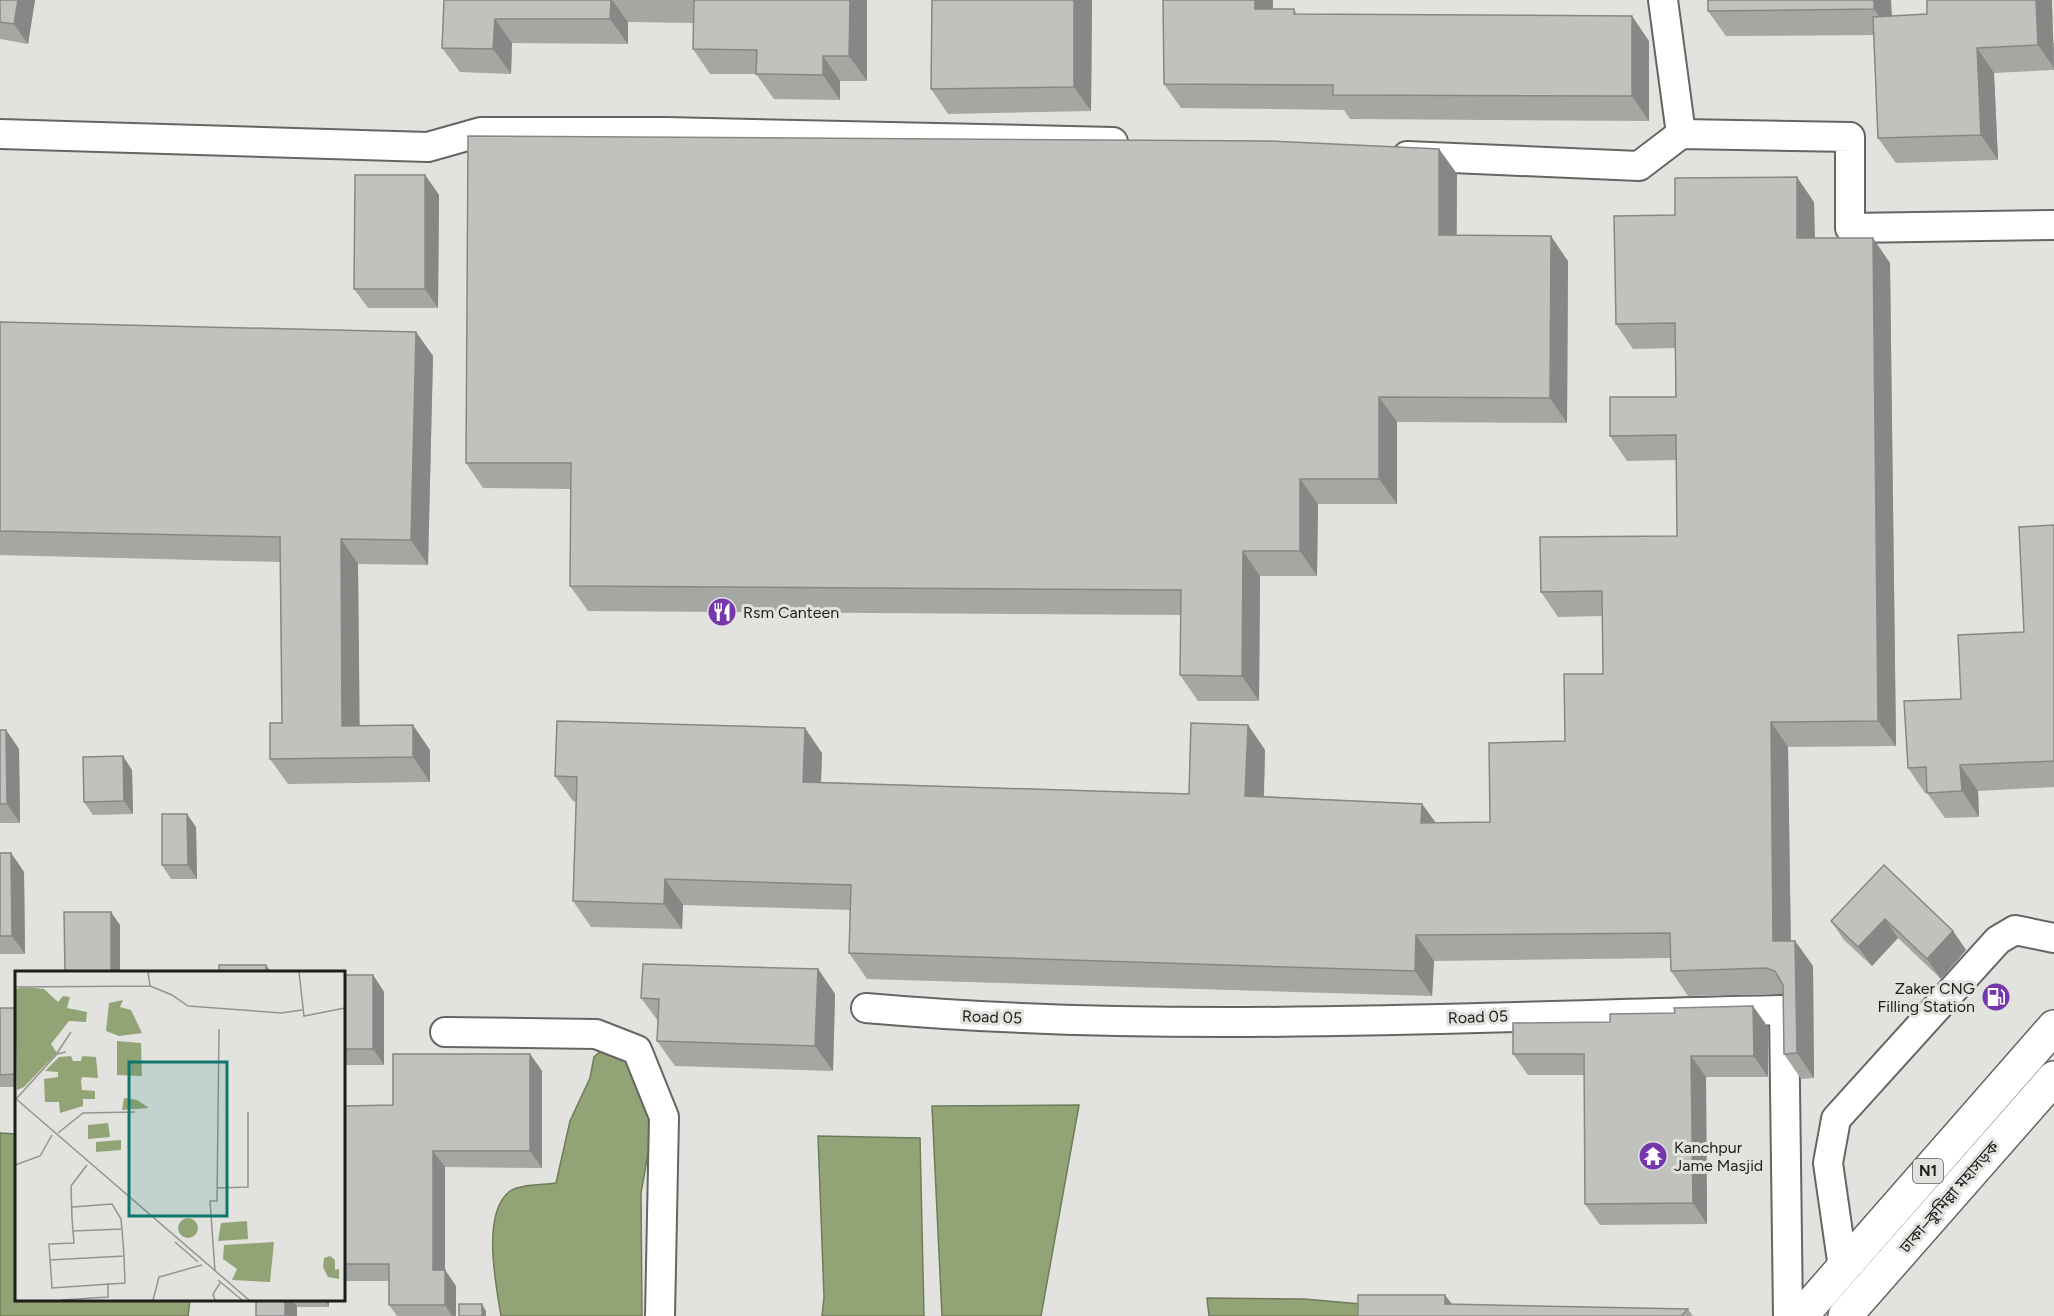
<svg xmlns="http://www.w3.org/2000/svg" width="2054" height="1316" font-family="Figtree,'Noto Sans Bengali',sans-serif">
<rect width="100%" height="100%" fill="#e2e3df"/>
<!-- water -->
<g fill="#92a476" stroke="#6f7c5b" stroke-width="1.5">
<path d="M 602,1050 L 646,1068 L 654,1120 L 641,1193 L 642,1316 L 501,1316 C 496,1285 481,1213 510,1191 C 520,1184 544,1185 556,1183 L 570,1121 L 590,1078 L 594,1057 Z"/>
<path d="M 1079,1105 L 1041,1316 L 942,1316 L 932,1106 Z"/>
<path d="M 0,1133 L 16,1134 L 16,1300 L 190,1300 L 188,1316 L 0,1316 Z"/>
<path d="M 818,1136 L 920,1138 L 924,1316 L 822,1316 L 824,1297 Z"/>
<path d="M 1207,1298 L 1304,1299 L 1372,1305 L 1371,1316 L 1209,1316 Z"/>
</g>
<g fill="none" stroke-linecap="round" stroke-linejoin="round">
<!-- minor casing -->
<g stroke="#656663" stroke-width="32">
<g id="minor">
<path d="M 1663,0 L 1681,134"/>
<path d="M 0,134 L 428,147 L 481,132 L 666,132 L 1113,142"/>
<path d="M 1407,156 L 1639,166 L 1681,134 L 1850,137 L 1850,228 L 2054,225"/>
<path d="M 866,1008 C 1171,1035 1478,1016 1784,1010 L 1788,1316"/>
<path d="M 445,1032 L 596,1034 L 637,1050 L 664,1117 L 660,1316"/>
<path d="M 1843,1268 L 1828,1163 L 1836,1119 L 1998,940 L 2015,930 L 2054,938"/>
</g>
</g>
<!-- highway casing -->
<g stroke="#656663" stroke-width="36">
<g id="highway">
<path d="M 1801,1316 L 2054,1027"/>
<path d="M 1845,1316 L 2054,1078"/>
</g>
</g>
<!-- minor -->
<use href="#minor" stroke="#fff" stroke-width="28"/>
<!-- highway -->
<use href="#highway" stroke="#fff" stroke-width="33"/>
</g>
<!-- wall -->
<g fill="#a5a7a3">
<path d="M 0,0 L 35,0 L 28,44 L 0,39 Z"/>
<path d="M 444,0 L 867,0 L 867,81 L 840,81 L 840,100 L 774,99 L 756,74 L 710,74 L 693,49 L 693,23 L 628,22 L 628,44 L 512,43 L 511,74 L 460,72 L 442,48 Z"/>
<path d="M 1092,0 L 1091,111 L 948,114 L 931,89 Z"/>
<path d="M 1163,0 L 1273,0 L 1273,9 L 1294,9 L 1297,14 L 1649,41 L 1649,121 L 1350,119 L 1344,110 L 1181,108 L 1164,84 Z"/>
<path d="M 1891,0 L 1892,16 L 1927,14 L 2054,43 L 2054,70 L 1994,73 L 1998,160 L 1896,163 L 1878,138 L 1874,35 L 1726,36 L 1708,11 Z"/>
<path d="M 1439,149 L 1457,174 L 1457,235 L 1568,261 L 1567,423 L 1397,422 L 1397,504 L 1318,504 L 1317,576 L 1260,576 L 1259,701 L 1198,701 L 1180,675 L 1181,615 L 588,611 L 570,586 L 571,489 L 483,488 L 466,463 Z"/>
<path d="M 425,175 L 439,195 L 438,308 L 368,308 L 354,289 Z"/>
<path d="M 1814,202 L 1815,238 L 1890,263 L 1896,746 L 1788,747 L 1791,941 L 1795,941 L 1813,966 L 1814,1078 L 1801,1079 L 1784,1054 L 1783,994 L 1688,996 L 1671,971 L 1671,958 L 1434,961 L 1432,996 L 867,979 L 849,953 L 851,910 L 683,905 L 682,929 L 591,927 L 573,901 L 576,802 L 573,801 L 555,776 L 822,753 L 821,782 L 1189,794 L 1248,725 L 1265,750 L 1264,796 L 1422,804 L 1436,823 L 1490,822 L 1565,741 L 1603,674 L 1602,616 L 1558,617 L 1541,592 L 1677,536 L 1677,460 L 1627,461 L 1610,436 L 1676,397 L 1675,348 L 1633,349 L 1616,324 L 1675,215 Z"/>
<path d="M 0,322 L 416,332 L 433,356 L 428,565 L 358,564 L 359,726 L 430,750 L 430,782 L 288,784 L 270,759 L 282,723 L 280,562 L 0,555 Z"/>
<path d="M 2054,525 L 2054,787 L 1978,791 L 1979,817 L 1945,818 L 1927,793 L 1925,793 L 1908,768 L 1961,699 L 2024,632 Z"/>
<path d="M 0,730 L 6,730 L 19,749 L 20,823 L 0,823 Z"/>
<path d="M 132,770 L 133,814 L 93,815 L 84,802 Z"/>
<path d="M 196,827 L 197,879 L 171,879 L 162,865 Z"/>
<path d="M 0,853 L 11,853 L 24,872 L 25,954 L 0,954 Z"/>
<path d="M 1884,865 L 1953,931 L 1966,950 L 1941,979 L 1898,938 L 1872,966 L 1844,940 L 1831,921 Z"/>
<path d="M 818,969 L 835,994 L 833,1071 L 675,1066 L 657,1041 L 658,1021 L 641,998 Z"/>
<path d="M 344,975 L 373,975 L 384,992 L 384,1065 L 344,1065 Z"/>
<rect x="0" y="1008" width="16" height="79"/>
<path d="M 1675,1013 L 1768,1027 L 1768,1077 L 1706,1077 L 1707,1224 L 1600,1225 L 1585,1204 L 1584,1075 L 1528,1075 L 1513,1054 L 1610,1022 Z"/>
<path d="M 530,1054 L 542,1071 L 542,1168 L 445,1167 L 445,1270 L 456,1286 L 456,1316 L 397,1316 L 389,1305 L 389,1281 L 344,1281 L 344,1106 L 393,1105 Z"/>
<path d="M 1445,1295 L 1452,1304 L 1688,1309 L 1693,1316 L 1358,1316 Z"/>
<path d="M 256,1299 L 329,1299 L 329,1307 L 297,1307 L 297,1316 Z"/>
</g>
<!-- shaded-wall -->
<g fill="#868885">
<path d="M 18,0 L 35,0 L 28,44 L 14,24 Z"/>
<path d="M 611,0 L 612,0 L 628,22 L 628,44 L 610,19 Z"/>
<path d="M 850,0 L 867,0 L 867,81 L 849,56 Z"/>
<path d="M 1074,0 L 1092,0 L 1091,111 L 1074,87 Z"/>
<path d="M 1255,0 L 1273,0 L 1272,34 L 1255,9 Z"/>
<path d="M 1874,0 L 1891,0 L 1892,35 L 1874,9 Z"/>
<path d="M 2036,0 L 2052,0 L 2054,68 L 2038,45 Z"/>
<path d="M 1632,16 L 1649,41 L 1649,121 L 1632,96 Z"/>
<path d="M 495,19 L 512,43 L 511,74 L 493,49 Z"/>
<path d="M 1977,48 L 1994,73 L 1998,160 L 1981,135 Z"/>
<path d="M 823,56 L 840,81 L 840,100 L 823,75 Z"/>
<path d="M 1439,149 L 1457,174 L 1456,260 L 1439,235 Z"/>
<path d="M 425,175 L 439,195 L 438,308 L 425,289 Z"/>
<path d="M 1797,177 L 1814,202 L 1815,264 L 1797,238 Z"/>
<path d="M 1551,236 L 1568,261 L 1567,423 L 1550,398 Z"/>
<path d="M 1873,238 L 1890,263 L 1896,746 L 1878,721 Z"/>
<path d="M 416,332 L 433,356 L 428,565 L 411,540 Z"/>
<path d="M 1379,397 L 1397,422 L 1397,504 L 1379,479 Z"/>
<path d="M 1300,479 L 1318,504 L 1317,576 L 1300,551 Z"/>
<path d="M 341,539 L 358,564 L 360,751 L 342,726 Z"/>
<path d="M 1243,551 L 1260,576 L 1259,701 L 1242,676 Z"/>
<path d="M 1771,722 L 1788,747 L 1791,966 L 1773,941 Z"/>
<path d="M 413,725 L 430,750 L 430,782 L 413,757 Z"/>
<path d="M 1248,725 L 1265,750 L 1263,821 L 1245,796 Z"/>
<path d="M 805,728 L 822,753 L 820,807 L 803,782 Z"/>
<path d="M 6,730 L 19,749 L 20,823 L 7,804 Z"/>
<path d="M 123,756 L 132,770 L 133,814 L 124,801 Z"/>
<path d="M 1960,765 L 1978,791 L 1979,817 L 1962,791 Z"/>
<path d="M 1422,804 L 1440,829 L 1421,823 Z"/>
<path d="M 187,814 L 196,827 L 197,879 L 188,865 Z"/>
<path d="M 11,853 L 24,872 L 25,954 L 12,936 Z"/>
<path d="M 665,879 L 683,905 L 682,929 L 664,904 Z"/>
<path d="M 111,912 L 120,925 L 120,972 L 111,972 Z"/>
<path d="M 1885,919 L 1898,938 L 1872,966 L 1858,947 Z"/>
<path d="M 1953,931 L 1966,950 L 1941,979 L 1927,959 Z"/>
<path d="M 1416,935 L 1434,961 L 1432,996 L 1415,971 Z"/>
<path d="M 1795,941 L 1813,966 L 1814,1078 L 1797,1053 Z"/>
<path d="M 266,965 L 271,972 L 266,972 Z"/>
<path d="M 818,969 L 835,994 L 833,1071 L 815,1046 Z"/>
<path d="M 373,975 L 384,992 L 384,1065 L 373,1049 Z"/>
<path d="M 1753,1006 L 1768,1027 L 1768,1077 L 1754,1056 Z"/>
<path d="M 530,1054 L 542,1071 L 542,1168 L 530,1151 Z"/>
<path d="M 1691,1056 L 1706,1077 L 1707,1224 L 1693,1203 Z"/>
<path d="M 433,1151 L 445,1167 L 445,1270 L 456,1286 L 456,1316 L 452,1316 L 445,1305 L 433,1270 Z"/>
<path d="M 1445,1295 L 1459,1314 L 1445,1304 Z"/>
<path d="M 285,1299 L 292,1299 L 297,1307 L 297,1316 L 285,1316 Z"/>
<path d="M 323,1299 L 329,1299 L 329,1307 Z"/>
<path d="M 482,1304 L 486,1311 L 486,1316 L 482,1316 Z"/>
</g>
<!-- building -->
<g fill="#c0c2be" stroke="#868885" stroke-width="1.5">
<path d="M 0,0 L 18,0 L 14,24 L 0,22 Z"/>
<path d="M 444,0 L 611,0 L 610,19 L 495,19 L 493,49 L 442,48 Z"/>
<path d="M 694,0 L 850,0 L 849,56 L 823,56 L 823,75 L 756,74 L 757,50 L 693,49 Z"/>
<path d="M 932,0 L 1074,0 L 1074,87 L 931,89 Z"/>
<path d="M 1163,0 L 1255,0 L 1255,9 L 1294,9 L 1294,14 L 1632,16 L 1632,96 L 1333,95 L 1333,85 L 1164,84 Z"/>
<path d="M 1708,0 L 1874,0 L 1874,9 L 1708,11 Z"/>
<path d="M 1927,0 L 2036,0 L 2038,45 L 1977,48 L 1981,135 L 1878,138 L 1873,17 L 1927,14 Z"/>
<path d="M 468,136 L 1269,141 L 1439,149 L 1439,235 L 1551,236 L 1550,398 L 1379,397 L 1379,479 L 1300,479 L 1300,551 L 1243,551 L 1242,676 L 1180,675 L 1181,590 L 570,586 L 571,463 L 466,463 Z"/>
<path d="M 355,175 L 425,175 L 425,289 L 354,289 Z"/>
<path d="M 1797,177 L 1797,238 L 1873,238 L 1878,721 L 1771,722 L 1773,941 L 1795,941 L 1797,1053 L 1784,1054 L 1783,985 L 1775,971 L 1766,968 L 1671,971 L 1670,933 L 1416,935 L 1415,971 L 849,953 L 851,885 L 665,879 L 664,904 L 573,901 L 577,777 L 555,776 L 557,721 L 805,728 L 803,782 L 1189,794 L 1191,723 L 1248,725 L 1245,796 L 1422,804 L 1421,823 L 1490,822 L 1489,743 L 1565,741 L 1564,674 L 1603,674 L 1602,591 L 1541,592 L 1540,537 L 1677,536 L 1676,435 L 1610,436 L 1610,397 L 1676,397 L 1675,323 L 1616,324 L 1614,216 L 1675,215 L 1675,178 Z"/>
<path d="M 0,322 L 416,332 L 411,540 L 341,539 L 342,726 L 413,725 L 413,757 L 270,759 L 270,723 L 282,723 L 280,537 L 0,531 Z"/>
<path d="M 2054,525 L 2054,761 L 1960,765 L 1962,791 L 1927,793 L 1926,767 L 1908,768 L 1904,701 L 1961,699 L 1958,635 L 2024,632 L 2019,527 Z"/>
<path d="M 0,730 L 6,730 L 7,804 L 0,804 Z"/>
<path d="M 123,756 L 124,801 L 84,802 L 83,757 Z"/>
<path d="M 162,814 L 187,814 L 188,865 L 162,865 Z"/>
<path d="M 0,853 L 11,853 L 12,936 L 0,936 Z"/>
<path d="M 1884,865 L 1953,931 L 1927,959 L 1885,919 L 1858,947 L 1831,921 Z"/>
<path d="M 64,912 L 111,912 L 111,972 L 65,972 Z"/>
<path d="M 643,964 L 818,969 L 815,1046 L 657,1041 L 659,999 L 641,998 Z"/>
<rect x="219" y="965" width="47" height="7"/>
<rect x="344" y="975" width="29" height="74"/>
<path d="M 1753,1006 L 1754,1056 L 1691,1056 L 1693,1203 L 1585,1204 L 1584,1054 L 1513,1054 L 1513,1023 L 1610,1022 L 1610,1014 L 1675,1013 L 1674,1008 Z"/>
<path d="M 0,1008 L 16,1008 L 16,1074 L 0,1075 Z"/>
<path d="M 393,1054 L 530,1054 L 530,1151 L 433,1151 L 433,1270 L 445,1270 L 445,1305 L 389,1305 L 389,1264 L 344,1264 L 344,1106 L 393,1105 Z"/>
<path d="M 1358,1295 L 1445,1295 L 1445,1304 L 1688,1309 L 1681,1316 L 1358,1316 Z"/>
<rect x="256" y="1299" width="29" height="17"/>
<rect x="459" y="1304" width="23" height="12"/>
</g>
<!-- icons -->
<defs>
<g id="restaurant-disc" transform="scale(1.5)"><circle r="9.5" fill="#7737ac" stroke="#e2e3df"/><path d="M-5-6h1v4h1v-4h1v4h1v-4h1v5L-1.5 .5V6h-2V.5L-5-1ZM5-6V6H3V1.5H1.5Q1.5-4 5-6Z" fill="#fff"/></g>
<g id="fuel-disc" transform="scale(1.5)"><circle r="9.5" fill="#7737ac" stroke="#e2e3df"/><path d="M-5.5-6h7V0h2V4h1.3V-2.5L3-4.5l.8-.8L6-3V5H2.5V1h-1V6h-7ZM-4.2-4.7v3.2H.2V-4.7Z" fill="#fff"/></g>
<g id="temple-disc" transform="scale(1.5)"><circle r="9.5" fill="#7737ac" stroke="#e2e3df"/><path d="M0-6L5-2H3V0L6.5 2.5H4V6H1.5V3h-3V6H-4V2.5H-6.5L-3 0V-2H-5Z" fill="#fff"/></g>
</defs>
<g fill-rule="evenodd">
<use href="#restaurant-disc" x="722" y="612"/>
<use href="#fuel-disc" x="1996" y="997"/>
<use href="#temple-disc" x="1653" y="1156"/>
</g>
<g text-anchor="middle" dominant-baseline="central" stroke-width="6" stroke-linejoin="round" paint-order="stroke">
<!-- shield labels -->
<rect fill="#e2e3df" stroke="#585956" stroke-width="1.5" x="1913" y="1159" width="30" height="24" rx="4.5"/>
<g font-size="15" font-weight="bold" fill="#1d1e1c">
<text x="1928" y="1171">N1</text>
</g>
<!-- poi labels -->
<g font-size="16" fill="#1d1e1c" stroke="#e2e3df" text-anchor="start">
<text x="743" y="612">Rsm Canteen</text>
<text x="1975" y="988" text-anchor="end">Zaker CNG<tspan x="1975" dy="18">Filling Station</tspan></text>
<text x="1674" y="1147">Kanchpur<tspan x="1674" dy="18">Jame Masjid</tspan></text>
</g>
<!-- street labels -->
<g font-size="16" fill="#1d1e1c" stroke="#e2e3df">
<text transform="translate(992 1017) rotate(2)">Road 05</text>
<text transform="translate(1478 1017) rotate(-2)">Road 05</text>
<text transform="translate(1949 1197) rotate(-49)">ঢাকা–কুমিল্লা মহাসড়ক</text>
</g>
</g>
<!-- overview -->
<g transform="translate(15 971)">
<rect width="330" height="330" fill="#e2e3df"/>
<path d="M 10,16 L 29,18 L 43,31 L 48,25 L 55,26 L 52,37 L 72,41 L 71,51 L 54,50 L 36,73 L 42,82 L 9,116 L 2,119 L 0,18 ZM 108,29 L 105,36 L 116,39 L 127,62 L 104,65 L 91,60 L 94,32 ZM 102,70 L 126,72 L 127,105 L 102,104 ZM 56,85 L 58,90 L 66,90 L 67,85 L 81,86 L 83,107 L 67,106 L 66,110 L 67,119 L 80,120 L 80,128 L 68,128 L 68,135 L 45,142 L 44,131 L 30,131 L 29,108 L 43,106 L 43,101 L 30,100 L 44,86 ZM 109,127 L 122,129 L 134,137 L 107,139 ZM 93,152 L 95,166 L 73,168 L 73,154 ZM 106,169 L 106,179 L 81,181 L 81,171 ZM163 257a10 10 0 1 1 20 0a10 10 0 1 1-20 0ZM 232,250 L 233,268 L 203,270 L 206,252 ZM 259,271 L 255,311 L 217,309 L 222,298 L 208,288 L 209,274 ZM 315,285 L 320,289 L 320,299 L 324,298 L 324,308 L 313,306 L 308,296 L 309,287 Z" fill="#92a476"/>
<path fill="none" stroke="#939491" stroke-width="1.5" d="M 284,1 L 289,45 L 330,37M 135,15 L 157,24 L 173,35 L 266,42 L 287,39M 0,16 L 135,15 L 133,1M 42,82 L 56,61M 0,127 L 234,329M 1,128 L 42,83 L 51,81M 43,162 L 68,142 L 120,141M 0,194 L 25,185 L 37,164M 202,217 L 233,216 L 233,141M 57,236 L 97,233 L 106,248 L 107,258 L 58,260 L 57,247 L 56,215 L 72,194M 58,260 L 59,272 L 34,273 L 35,289 L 109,285 L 107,258M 160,271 L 183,291M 35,289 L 37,317 L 110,312 L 109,285M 200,300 L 195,230 L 202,230 L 204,58M 203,309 L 227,329M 46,329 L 93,326 L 93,312M 138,329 L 144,306 L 187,294M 200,329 L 198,323 L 205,312"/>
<path fill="#0f766e" fill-opacity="0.15" stroke="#0f766e" stroke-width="3" d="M 114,91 L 212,91 L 212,245 L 114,245 Z"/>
<rect width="330" height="330" fill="none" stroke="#1d1e1c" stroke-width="3"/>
</g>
</svg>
